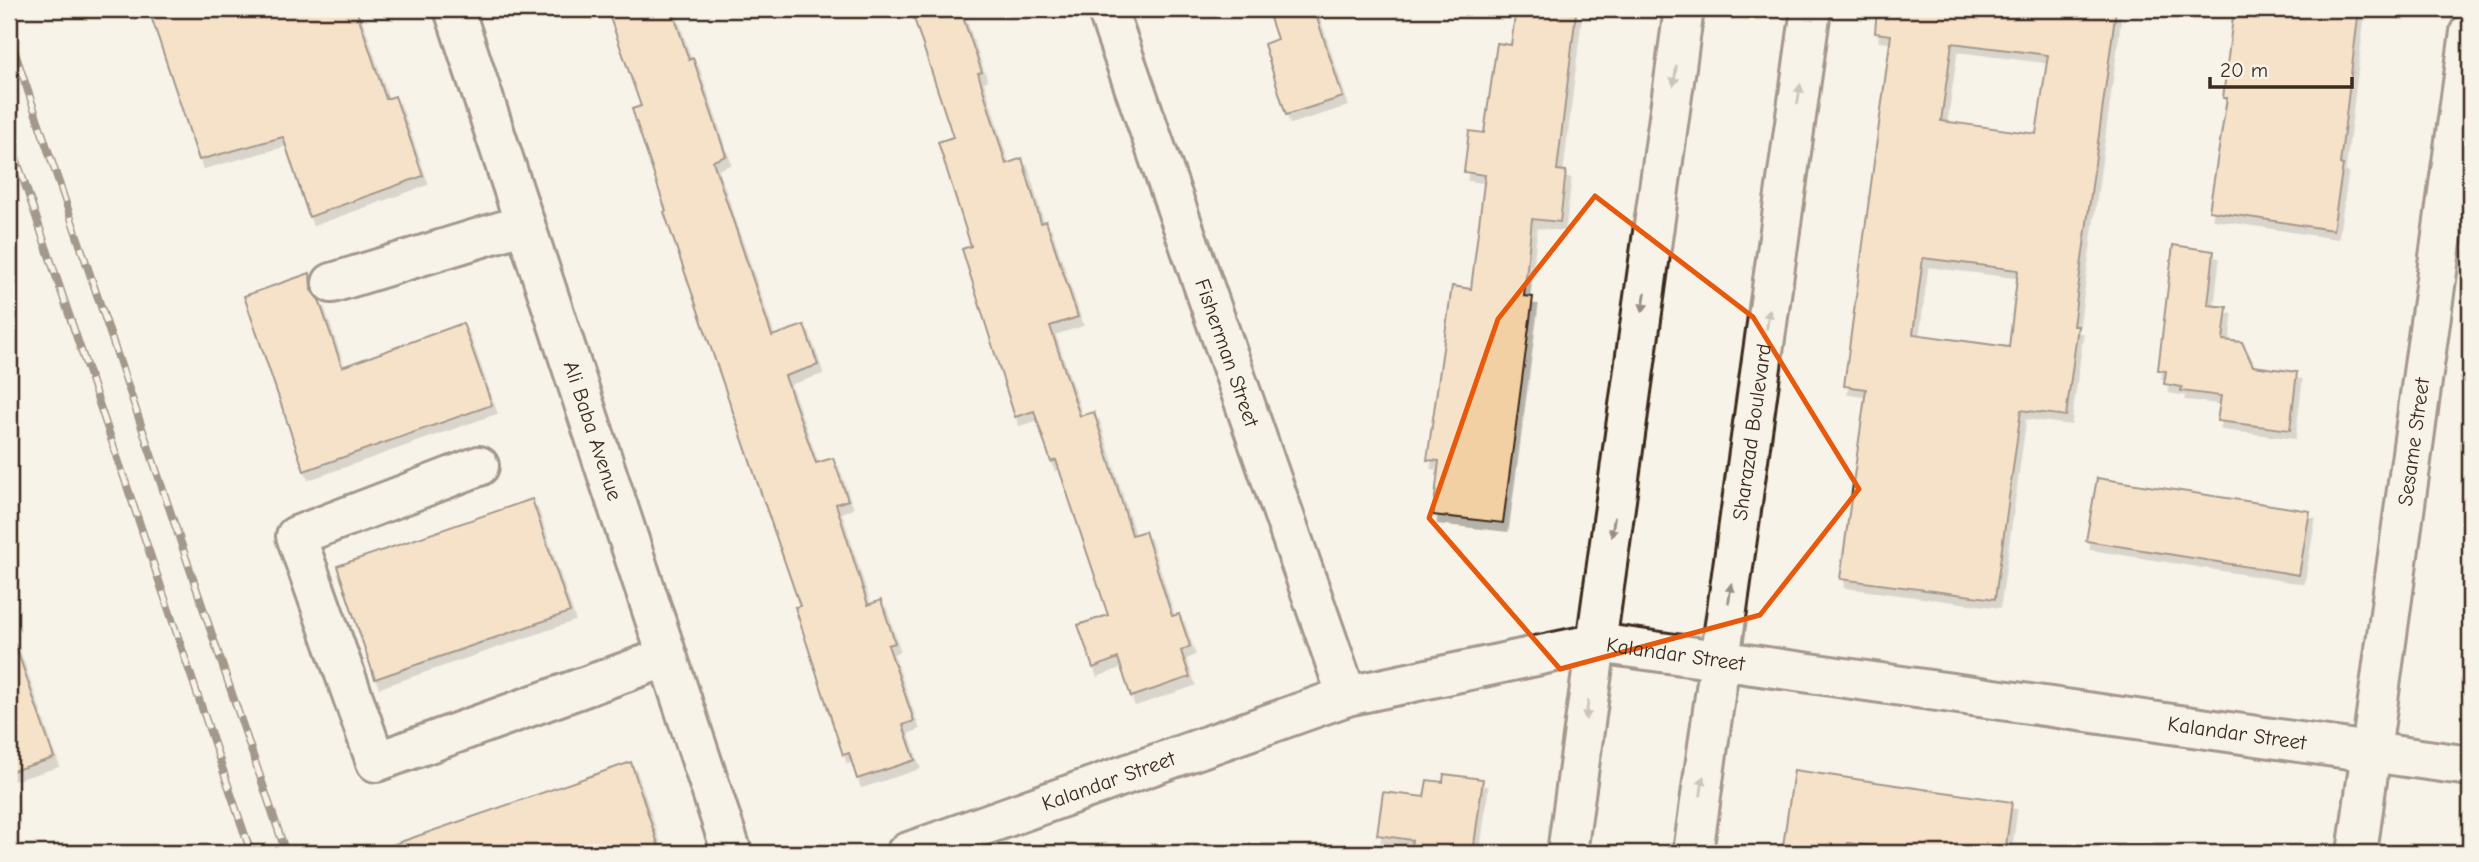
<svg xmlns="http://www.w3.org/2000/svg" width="2479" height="862" font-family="'Comic Neue',sans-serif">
<defs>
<filter id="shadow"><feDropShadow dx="4.5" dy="8" stdDeviation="0" flood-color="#0004"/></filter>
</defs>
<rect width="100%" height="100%" fill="#f7f3e8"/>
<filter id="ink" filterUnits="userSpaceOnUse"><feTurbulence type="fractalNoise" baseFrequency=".0143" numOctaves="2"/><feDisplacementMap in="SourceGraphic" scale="14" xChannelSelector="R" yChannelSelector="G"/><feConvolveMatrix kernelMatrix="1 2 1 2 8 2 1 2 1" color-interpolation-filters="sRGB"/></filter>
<g filter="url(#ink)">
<!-- building -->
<g fill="#f3cfa4" stroke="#3b2a1e" stroke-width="2" fill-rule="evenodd" filter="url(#shadow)">
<path d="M 172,9 L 356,9 L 386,99 L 395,96 L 423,176 L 309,217 L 283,137 L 199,160 L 151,16 Z"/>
<path d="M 607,9 L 672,9 L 689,60 L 693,58 L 726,156 L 713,161 L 772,336 L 804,325 L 818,365 L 785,376 L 816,463 L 833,458 L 848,500 L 836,504 L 868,605 L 881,600 L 895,643 L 888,645 L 914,721 L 903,725 L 915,760 L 857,779 L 849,753 L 843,755 L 795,607 L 800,606 L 664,212 L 666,211 L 632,109 L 641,106 Z"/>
<path d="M 911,9 L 960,9 L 982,72 L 978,73 L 1006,164 L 1022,158 L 1041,223 L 1046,221 L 1078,317 L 1050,326 L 1080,416 L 1094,412 L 1132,535 L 1145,531 L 1172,616 L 1179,614 L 1190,646 L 1181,651 L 1190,677 L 1131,697 L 1118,658 L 1093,668 L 1078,625 L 1108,615 L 1056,460 L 1051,462 L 1034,411 L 1015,417 L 1001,373 L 962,249 L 971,246 L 938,142 L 953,137 Z"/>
<path d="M 1267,9 L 1314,9 L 1343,97 L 1286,115 L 1264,44 L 1277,39 Z"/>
<path d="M 1516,9 L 1576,13 L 1557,170 L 1566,171 L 1560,222 L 1532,219 L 1524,296 L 1533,297 L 1503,523 L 1433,515 L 1439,461 L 1427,460 L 1452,286 L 1471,289 L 1485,175 L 1464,172 L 1469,131 L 1484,133 L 1497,43 L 1511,45 Z"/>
<path d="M 1877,9 L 2116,9 L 2073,326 L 2078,326 L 2066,416 L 2021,410 L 1995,599 L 1840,579 L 1866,389 L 1844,386 L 1891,35 L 1875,33 ZM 1952,43 L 2048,55 L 2036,134 L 1941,121 ZM 1923,258 L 2018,270 L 2009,347 L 1913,334 Z"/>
<path d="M 2234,9 L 2359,9 L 2340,164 L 2343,165 L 2333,230 L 2209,211 L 2227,98 L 2223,98 Z"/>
<path d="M 2173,245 L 2214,251 L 2208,305 L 2227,307 L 2223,340 L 2242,342 L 2253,366 L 2297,372 L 2290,430 L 2217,421 L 2221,396 L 2181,391 L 2182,387 L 2164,384 L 2166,371 L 2158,370 Z"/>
<path d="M 310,273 L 311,290 L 319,300 L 342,367 L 463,323 L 492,405 L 304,471 L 244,296 Z"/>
<path d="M 2097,478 L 2310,511 L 2299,575 L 2086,541 Z"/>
<path d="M 532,499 L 570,612 L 375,679 L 337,566 Z"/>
<path d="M 15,644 L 54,758 L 9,772 L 9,645 Z"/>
<path d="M 631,762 L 661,853 L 387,853 L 386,847 Z"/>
<path d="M 1794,770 L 2012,802 L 2005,853 L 1921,853 L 1848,843 L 1847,853 L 1782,853 Z"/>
<path d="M 1444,774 L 1483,779 L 1473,853 L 1410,853 L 1412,840 L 1377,835 L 1383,792 L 1424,797 L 1427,780 L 1443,782 Z"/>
</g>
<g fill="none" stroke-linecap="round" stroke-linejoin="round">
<!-- minor casing -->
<g stroke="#3b2a1e" stroke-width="44">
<g id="minor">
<path id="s1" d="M 454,9 L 732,853"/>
<path id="s2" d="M 1107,9 L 1347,696"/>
<path d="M 332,283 L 525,224"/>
<path d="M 479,466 L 296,536 L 376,762 L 667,657"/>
<path id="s3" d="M 906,853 L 1347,696 L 1597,643 L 2470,766"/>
<path d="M 1567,853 L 1684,9"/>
<path id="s4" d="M 1693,853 L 1811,9"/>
<path id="s5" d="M 2357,853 L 2470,32"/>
</g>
</g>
<!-- minor -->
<use href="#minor" stroke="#f7f3e8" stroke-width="38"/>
<!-- rail casing -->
<g stroke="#3b2a1e" stroke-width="8">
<g id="rail">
<path d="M 9,35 L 286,853"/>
<path d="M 9,137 L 251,853"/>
</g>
</g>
<!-- rail -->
<use href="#rail" stroke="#f7f3e8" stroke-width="5" stroke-dasharray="16" stroke-linecap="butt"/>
</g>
<!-- one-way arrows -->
<defs><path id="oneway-solid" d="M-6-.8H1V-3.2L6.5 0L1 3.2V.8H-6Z" transform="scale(1.75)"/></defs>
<g fill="#998e83">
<use href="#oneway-solid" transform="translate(1675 76) rotate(98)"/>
<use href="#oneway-solid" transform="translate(1799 94) rotate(-82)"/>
<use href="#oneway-solid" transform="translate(1644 302) rotate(98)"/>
<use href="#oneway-solid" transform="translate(1768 319) rotate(-82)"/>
<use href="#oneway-solid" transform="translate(1613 527) rotate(98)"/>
<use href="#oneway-solid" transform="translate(1730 593) rotate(-82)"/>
<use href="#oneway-solid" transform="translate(1587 710) rotate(98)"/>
<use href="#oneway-solid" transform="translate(1702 786) rotate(-82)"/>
</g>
</g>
<!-- marked area -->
<path d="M0 0H2479V862H0ZM 1595,196 L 1753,317 L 1859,489 L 1760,615 L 1560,669 L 1429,518 L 1498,319 Z" fill="#f7f3e8" fill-opacity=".55" fill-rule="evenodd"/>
<path fill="none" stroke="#e8590c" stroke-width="5" stroke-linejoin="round" d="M 1595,196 L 1753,317 L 1859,489 L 1760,615 L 1560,669 L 1429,518 L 1498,319 Z"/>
<g text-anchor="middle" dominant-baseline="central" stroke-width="6" stroke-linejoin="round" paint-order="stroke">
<!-- street labels -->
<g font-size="21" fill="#3b2a1e" stroke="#f7f3e8">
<text stroke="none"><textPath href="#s2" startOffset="364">Fisherman Street</textPath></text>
<text stroke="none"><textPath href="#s1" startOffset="444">Ali Baba Avenue</textPath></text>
<text stroke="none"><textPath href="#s4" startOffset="425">Sharazad Boulevard</textPath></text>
<text stroke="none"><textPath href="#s5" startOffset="415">Sesame Street</textPath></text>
<text stroke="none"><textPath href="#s3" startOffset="803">Kalandar Street</textPath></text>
<text stroke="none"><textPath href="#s3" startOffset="1370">Kalandar Street</textPath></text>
<text stroke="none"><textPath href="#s3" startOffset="215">Kalandar Street</textPath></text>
</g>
</g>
<!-- margin -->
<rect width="2479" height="862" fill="none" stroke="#f7f3e8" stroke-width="35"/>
<rect x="18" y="18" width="2444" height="827" fill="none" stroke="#3b2a1e" stroke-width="2.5" filter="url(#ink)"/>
<!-- scale -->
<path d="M2210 77v10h142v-10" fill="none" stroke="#3b2a1e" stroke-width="3.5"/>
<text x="2220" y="77" font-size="21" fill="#3b2a1e" stroke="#f7f3e8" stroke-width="5" paint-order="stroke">20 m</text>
</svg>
